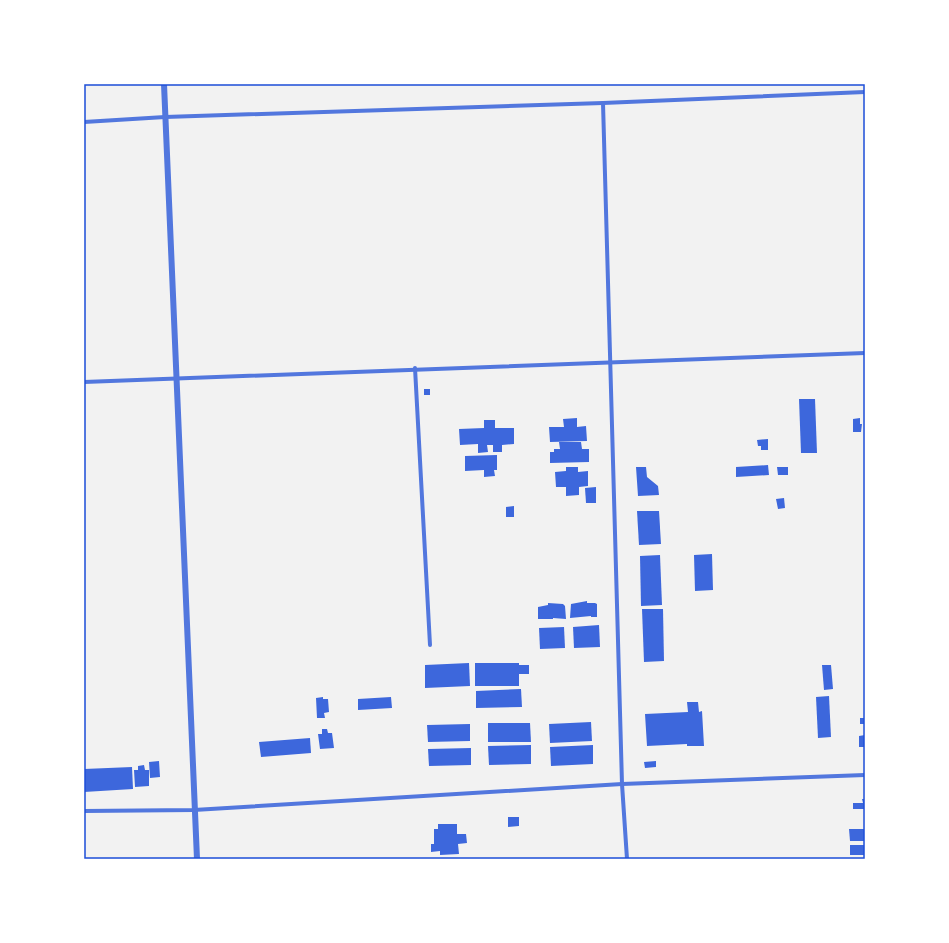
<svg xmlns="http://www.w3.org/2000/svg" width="949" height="943" font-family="'Fira Sans Condensed',sans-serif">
<rect width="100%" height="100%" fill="#f2f2f2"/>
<!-- building -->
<g fill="#3d67dc">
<rect x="424" y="389" width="6" height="6"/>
<path d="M 799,399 L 815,399 L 817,453 L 801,453 Z"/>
<path d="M 577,418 L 577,427 L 586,426 L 587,441 L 550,442 L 549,427 L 564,427 L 563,419 Z"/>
<path d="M 860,418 L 860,424 L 862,424 L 861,432 L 853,432 L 853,419 Z"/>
<path d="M 484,420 L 495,420 L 495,428 L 514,428 L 514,444 L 502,445 L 502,452 L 493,452 L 493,445 L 487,445 L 488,452 L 478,453 L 478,444 L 460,445 L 459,429 L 484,428 Z"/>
<path d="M 768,439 L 768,450 L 761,450 L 761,446 L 758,446 L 757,440 Z"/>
<path d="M 559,442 L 581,442 L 582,449 L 589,449 L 589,462 L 550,463 L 550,452 L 554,452 L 554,449 L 560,449 Z"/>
<path d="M 497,455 L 497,470 L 494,470 L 495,476 L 484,477 L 484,470 L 465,471 L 465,456 Z"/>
<path d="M 768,465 L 769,475 L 736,477 L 736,467 Z"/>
<path d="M 566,467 L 578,467 L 578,472 L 588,471 L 588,486 L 579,487 L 579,495 L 566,496 L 566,487 L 556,487 L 555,472 L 566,471 Z"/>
<path d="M 636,467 L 646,467 L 647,477 L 658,486 L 659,495 L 638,496 Z"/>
<path d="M 777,467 L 788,467 L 788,475 L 778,475 Z"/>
<path d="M 596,487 L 596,503 L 586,503 L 585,488 Z"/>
<path d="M 784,498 L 785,508 L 778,509 L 776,499 Z"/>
<path d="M 514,506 L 514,517 L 506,517 L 506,507 Z"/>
<path d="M 637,511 L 659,511 L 661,544 L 639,545 Z"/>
<path d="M 712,554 L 713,590 L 695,591 L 694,555 Z"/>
<path d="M 660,555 L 662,605 L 641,606 L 640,556 Z"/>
<path d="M 587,601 L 587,603 L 595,603 L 597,604 L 597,617 L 591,617 L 591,616 L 570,618 L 571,604 Z"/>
<path d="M 548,603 L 563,604 L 565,606 L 566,619 L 553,618 L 553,619 L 538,619 L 538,607 L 548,605 Z"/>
<path d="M 642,609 L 663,609 L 664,661 L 644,662 Z"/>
<path d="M 599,625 L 600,647 L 574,648 L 573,627 Z"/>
<path d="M 564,627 L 565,648 L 540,649 L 539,628 Z"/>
<path d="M 469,663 L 470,686 L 425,688 L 425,665 Z"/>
<path d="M 475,663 L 519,663 L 519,665 L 529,665 L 529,674 L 519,674 L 519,686 L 475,686 Z"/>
<path d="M 822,665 L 831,665 L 833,689 L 824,690 Z"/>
<path d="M 521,689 L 522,707 L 476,708 L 476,691 Z"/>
<path d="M 829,696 L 831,737 L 818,738 L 816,697 Z"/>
<path d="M 323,697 L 323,699 L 328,699 L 329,712 L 324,713 L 325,718 L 317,718 L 316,698 Z"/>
<path d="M 391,697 L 392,708 L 358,710 L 358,699 Z"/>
<path d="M 687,702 L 698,702 L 699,712 L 702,711 L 704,746 L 687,746 L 687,744 L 647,746 L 645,714 L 688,712 Z"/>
<rect x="860" y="718" width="5" height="6"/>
<path d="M 591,722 L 592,741 L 550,743 L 549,724 Z"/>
<path d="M 488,723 L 530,723 L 531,742 L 488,742 Z"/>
<path d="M 470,724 L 470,741 L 428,742 L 427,725 Z"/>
<path d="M 322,729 L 327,729 L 328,733 L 332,733 L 334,748 L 320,749 L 318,734 L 322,734 Z"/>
<path d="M 865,735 L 865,747 L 859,747 L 859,736 Z"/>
<path d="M 310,738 L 311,753 L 261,757 L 259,742 Z"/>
<path d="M 531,745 L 531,764 L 489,765 L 488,746 Z"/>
<path d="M 593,745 L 593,764 L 551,766 L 550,747 Z"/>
<path d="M 471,748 L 471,765 L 429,766 L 428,749 Z"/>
<path d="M 159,761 L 160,777 L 150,778 L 149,762 Z"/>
<path d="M 656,761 L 656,767 L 645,768 L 644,762 Z"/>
<path d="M 144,765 L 145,770 L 149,770 L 149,786 L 135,787 L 134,770 L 138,770 L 138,766 Z"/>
<path d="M 132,767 L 133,789 L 84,792 L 84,769 Z"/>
<path d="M 862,799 L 865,799 L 865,809 L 853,809 L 853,803 L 863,803 Z"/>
<path d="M 508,817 L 519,817 L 519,826 L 508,827 Z"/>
<path d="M 438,824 L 457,824 L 457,834 L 466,834 L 467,843 L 458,844 L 459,854 L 440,855 L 440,851 L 431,852 L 431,844 L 434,844 L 434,829 L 438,829 Z"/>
<path d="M 849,829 L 865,829 L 865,841 L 850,841 Z"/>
<rect x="850" y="845" width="15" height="10"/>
</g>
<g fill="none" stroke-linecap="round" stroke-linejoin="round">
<!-- minor -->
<g stroke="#5277de" stroke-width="4">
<path d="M 603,103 L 622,784 L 627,859"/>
<path d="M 84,122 L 165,117 L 603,103 L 865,92"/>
<path d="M 415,368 L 430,645"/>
<path d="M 84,382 L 865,353"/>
<path d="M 84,811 L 194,810 L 622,784 L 865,775"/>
</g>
<!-- tertiary -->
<path stroke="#5277de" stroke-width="6" d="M 164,84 L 197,859"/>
</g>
<!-- border -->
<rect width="949" height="943" fill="none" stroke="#ffffff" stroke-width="170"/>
<rect x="85" y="85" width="779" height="773" fill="none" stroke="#1d4ed8" stroke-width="1.5"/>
</svg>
